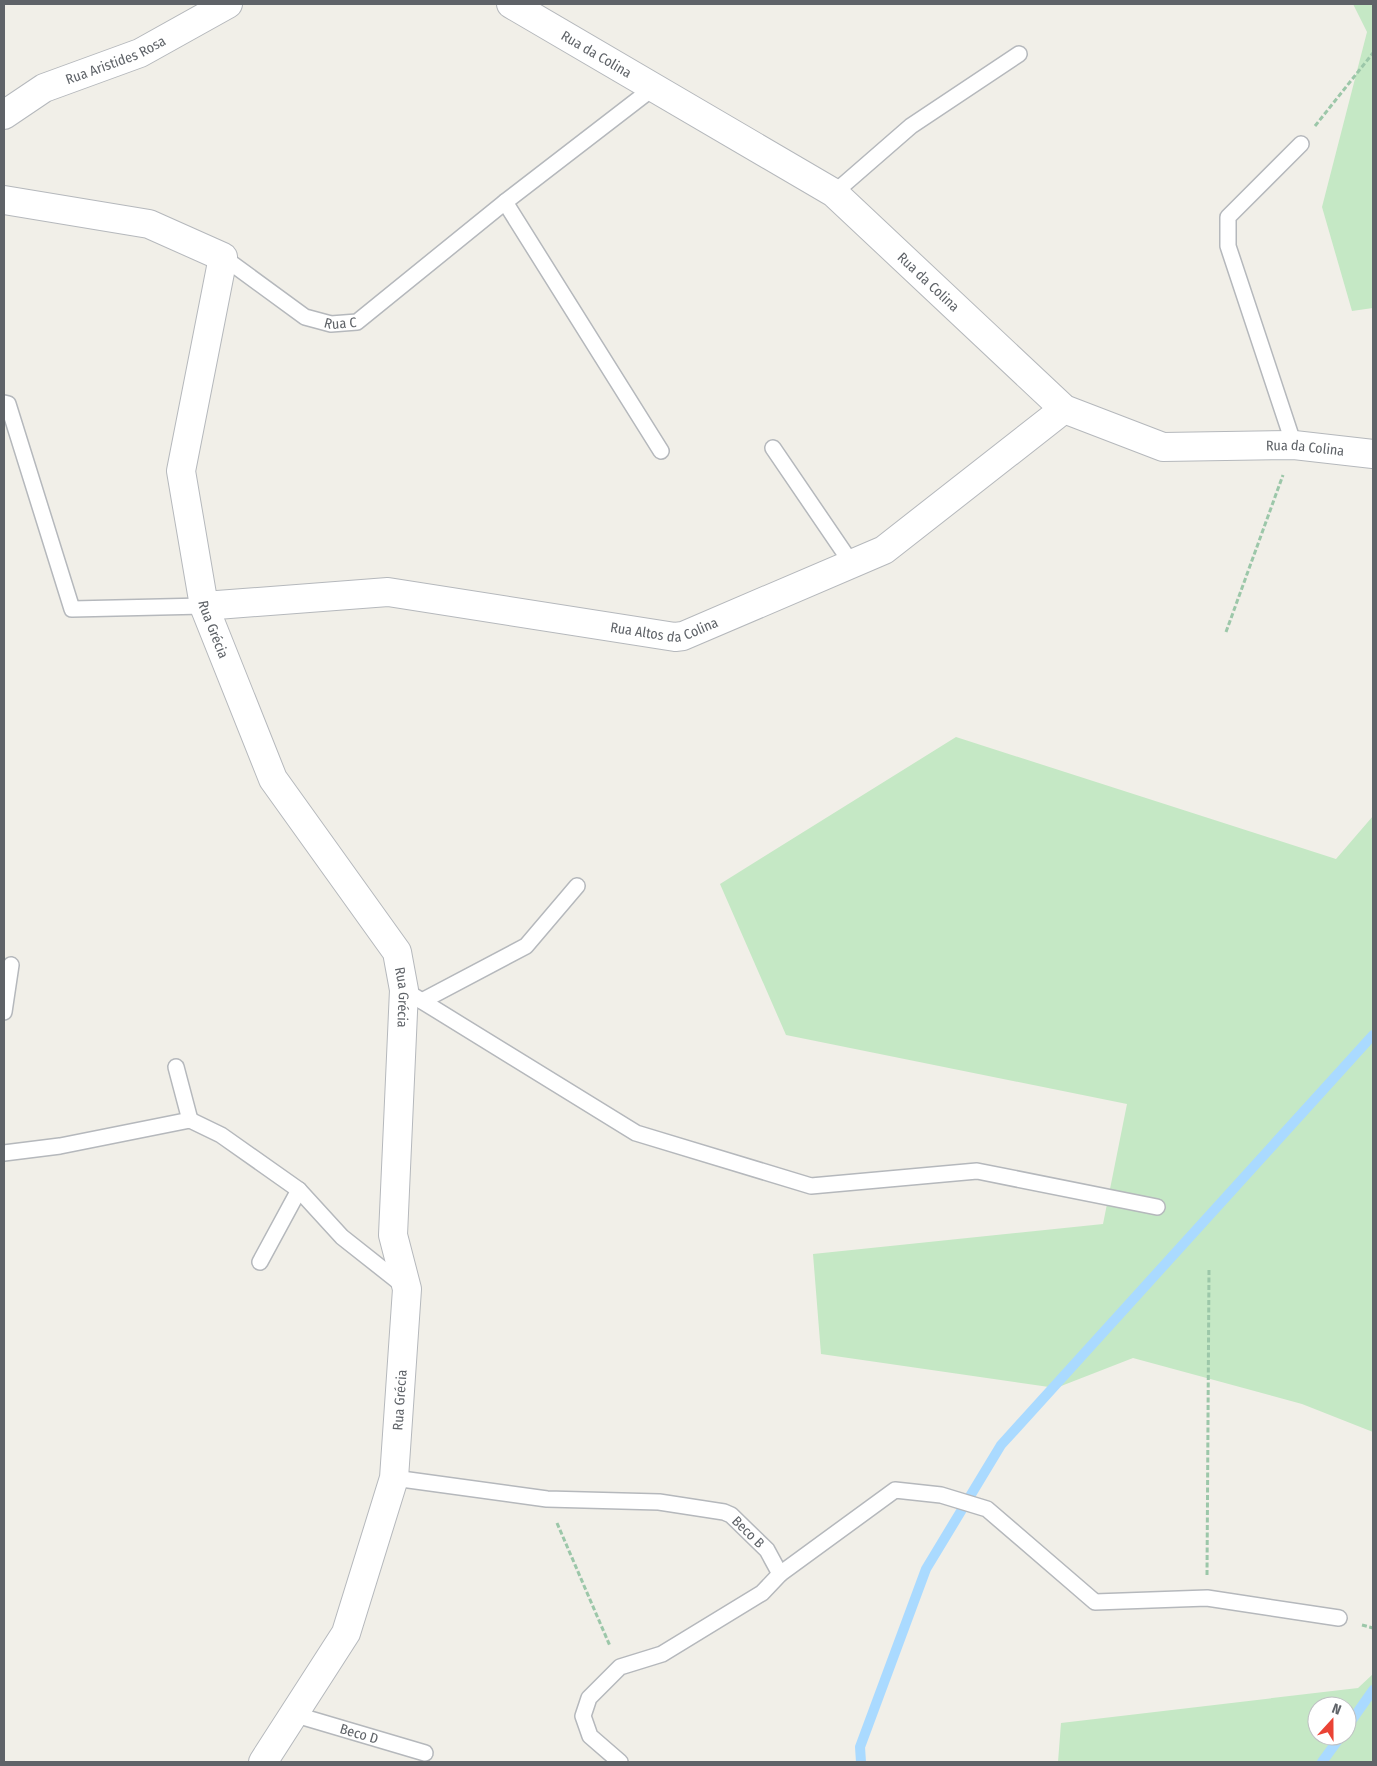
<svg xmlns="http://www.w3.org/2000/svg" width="1377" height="1766" font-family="'Fira Sans Condensed',sans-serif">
<rect width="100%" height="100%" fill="#f1efe8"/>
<!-- green -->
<g fill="#c5e8c5" fill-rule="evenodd">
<path d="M 1353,4 L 1373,4 L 1373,308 L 1352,311 L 1322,207 L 1367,32 Z"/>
<path d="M 956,737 L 1336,859 L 1373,816 L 1373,1432 L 1302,1404 L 1133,1358 L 1056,1388 L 821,1354 L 813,1254 L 1103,1224 L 1127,1104 L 786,1035 L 720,884 Z"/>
<path d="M 1373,1674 L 1373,1762 L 1058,1762 L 1061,1723 L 1358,1688 ZM 1317,1706 L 1347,1706 L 1347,1736 L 1317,1736 Z"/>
</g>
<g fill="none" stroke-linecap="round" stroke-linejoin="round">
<!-- stream -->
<g stroke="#aadaff" stroke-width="10">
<path d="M 1347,1727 L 1373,1690"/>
<path d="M 861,1762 L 860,1747 L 926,1569 L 1001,1445 L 1373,1035"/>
<path d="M 1322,1762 L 1341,1736"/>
</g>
<!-- service casing -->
<g stroke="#b5b8bc" stroke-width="18">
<g id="service">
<path d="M 834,193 L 911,126 L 1019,54"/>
<path d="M 505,202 L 661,451"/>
<path id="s1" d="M 223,257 L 305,317 L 331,324 L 357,322 L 505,202 L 653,88"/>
<path d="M 4,403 L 8,404 L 72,609 L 204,606"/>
<path d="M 1294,445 L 1228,246 L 1228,217 L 1301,144"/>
<path d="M 773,448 L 852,564"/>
<path d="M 404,990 L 636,1133 L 811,1186 L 977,1171 L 1157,1207"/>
<path d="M 422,1001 L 526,946 L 577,886"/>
<path d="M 4,1012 L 11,965"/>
<path d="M 176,1067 L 190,1120"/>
<path d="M 4,1153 L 60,1146 L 190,1120 L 221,1135 L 299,1190 L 342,1237 L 404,1286"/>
<path d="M 260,1262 L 299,1190"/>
<path id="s2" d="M 394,1478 L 547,1499 L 659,1502 L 724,1512 L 731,1515 L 767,1550 L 780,1574 L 762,1593 L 662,1654 L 620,1667 L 589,1698 L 583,1716 L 590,1736 L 620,1762"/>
<path d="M 780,1574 L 895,1490 L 941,1495 L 987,1509 L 1095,1602 L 1207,1598 L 1339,1618"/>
<path id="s3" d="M 293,1714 L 425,1753"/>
</g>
</g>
<!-- minor casing -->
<g stroke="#b5b8bc" stroke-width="30">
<g id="minor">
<path id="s4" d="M 511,4 L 834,193 L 1064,409 L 1163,447 L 1294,445 L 1373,454"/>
<path id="s5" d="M 4,115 L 44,88 L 140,53 L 228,4"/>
<path id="s6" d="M 4,200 L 149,224 L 223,257 L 181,471 L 204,606 L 273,779 L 397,952 L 404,990 L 393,1235 L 407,1289 L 394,1478 L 346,1633 L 263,1762"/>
<path id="s7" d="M 204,606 L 388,592 L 675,637 L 683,636 L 884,550 L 1064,409"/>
</g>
</g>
<!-- path -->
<g stroke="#9cc7a9" stroke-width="3" stroke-dasharray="5 2.5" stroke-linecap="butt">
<path d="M 1315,126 L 1373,53"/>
<path d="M 1226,632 L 1283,475"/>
<path d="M 557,1523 L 610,1646"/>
<path d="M 1207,1575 L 1209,1268"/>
<path d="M 1362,1625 L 1373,1628"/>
</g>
<!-- service -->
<use href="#service" stroke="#fff" stroke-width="15"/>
<!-- minor -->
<use href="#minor" stroke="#fff" stroke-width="28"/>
</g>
<g text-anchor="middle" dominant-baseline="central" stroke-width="4" stroke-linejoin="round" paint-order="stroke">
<!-- street labels -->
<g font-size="14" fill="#5f6368" stroke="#fff">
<text stroke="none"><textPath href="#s4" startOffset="99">Rua da Colina</textPath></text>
<text stroke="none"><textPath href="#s5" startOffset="125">Rua Aristides Rosa</textPath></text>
<text stroke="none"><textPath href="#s4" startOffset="504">Rua da Colina</textPath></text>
<text stroke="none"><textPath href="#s1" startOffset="138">Rua C</textPath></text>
<text stroke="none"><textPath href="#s4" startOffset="938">Rua da Colina</textPath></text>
<text stroke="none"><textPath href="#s7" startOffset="465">Rua Altos da Colina</textPath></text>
<text stroke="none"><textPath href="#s6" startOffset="608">Rua Grécia</textPath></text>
<text stroke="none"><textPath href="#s6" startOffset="1028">Rua Grécia</textPath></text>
<text transform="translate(400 1400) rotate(-86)">Rua Grécia</text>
<text stroke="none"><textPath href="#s2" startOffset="364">Beco B</textPath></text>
<text stroke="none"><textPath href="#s3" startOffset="69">Beco D</textPath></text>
</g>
</g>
<!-- border -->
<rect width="1377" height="1766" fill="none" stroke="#5f6368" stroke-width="10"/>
<!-- north arrow -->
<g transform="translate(1332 1721) rotate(21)"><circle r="24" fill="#ffffff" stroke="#bfc1c3"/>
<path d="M0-4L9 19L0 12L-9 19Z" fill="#ea4335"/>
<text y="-8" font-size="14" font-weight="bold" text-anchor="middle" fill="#5f6368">N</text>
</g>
</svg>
